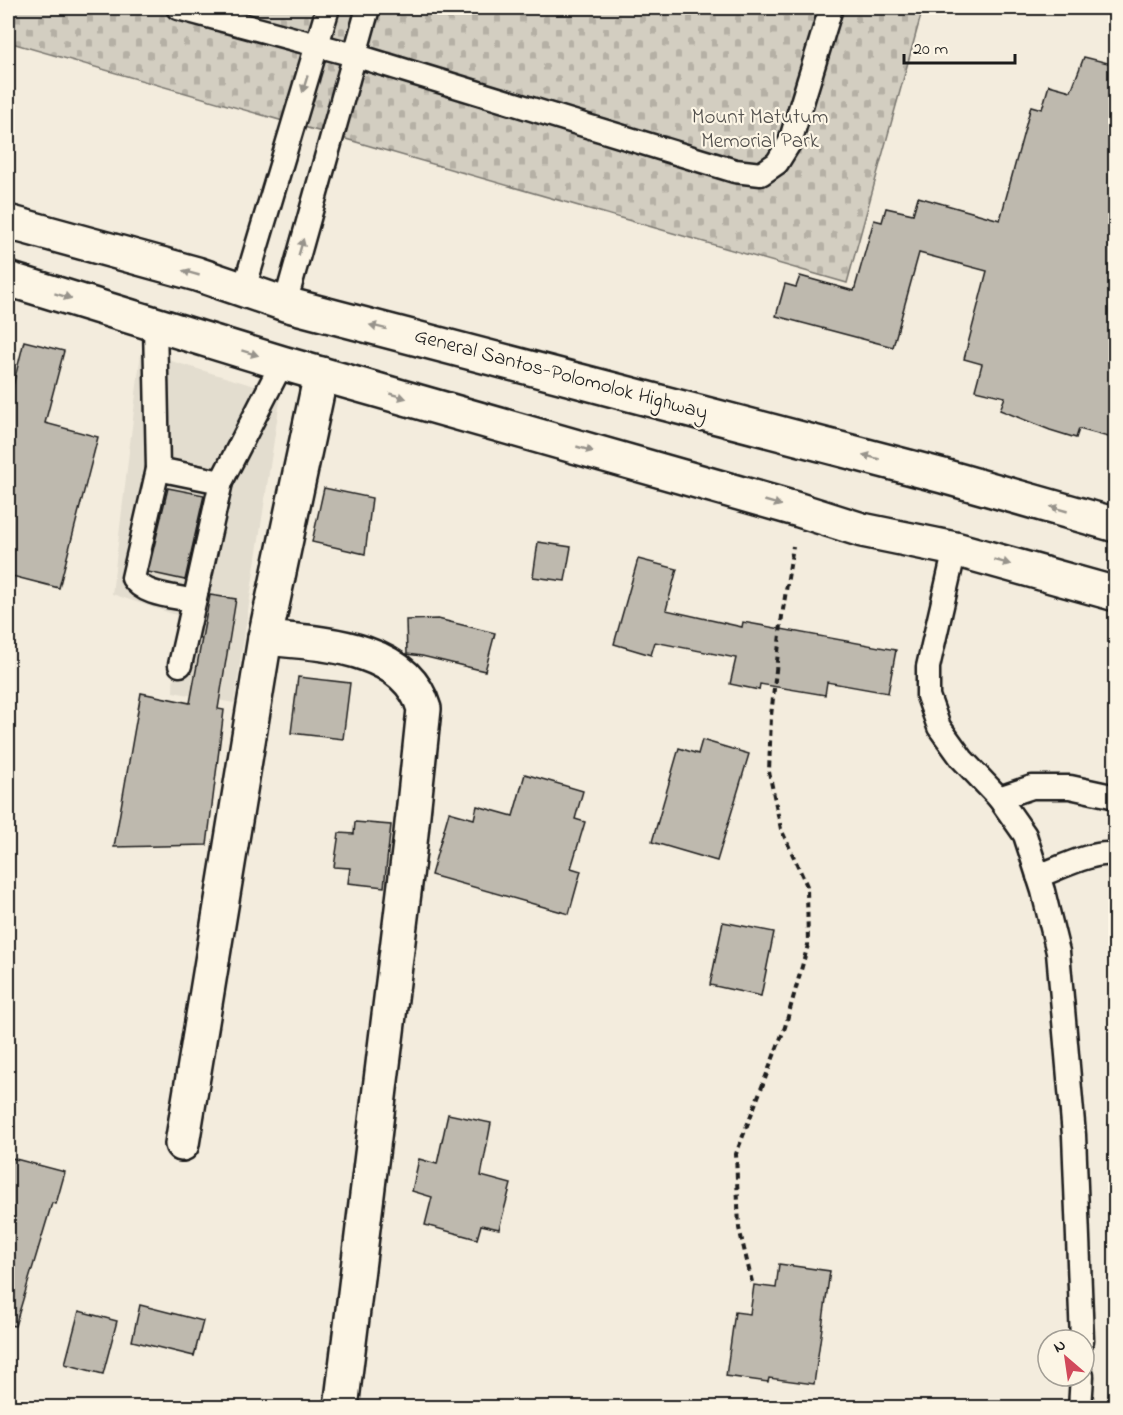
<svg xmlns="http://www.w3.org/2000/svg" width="1123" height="1415" font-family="'Indie Flower',sans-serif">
<defs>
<pattern id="cemetery-stones" width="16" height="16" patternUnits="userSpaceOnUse" patternTransform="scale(1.5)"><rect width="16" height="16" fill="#d3cec1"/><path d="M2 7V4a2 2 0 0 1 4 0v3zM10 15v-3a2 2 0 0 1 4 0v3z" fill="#b5b0a5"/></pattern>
</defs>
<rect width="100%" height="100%" fill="#f3ecdd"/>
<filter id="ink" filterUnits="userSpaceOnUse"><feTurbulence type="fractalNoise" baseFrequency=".0167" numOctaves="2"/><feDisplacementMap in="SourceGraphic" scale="12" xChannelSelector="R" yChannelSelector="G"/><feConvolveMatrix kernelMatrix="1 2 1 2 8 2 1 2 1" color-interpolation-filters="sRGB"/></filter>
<g filter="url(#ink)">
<!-- built -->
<path fill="#e3ddcf" d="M 141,352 L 281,394 L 234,703 L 173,692 L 176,615 L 112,594 Z"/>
<!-- cemetery -->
<path fill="url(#cemetery-stones)" stroke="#78756e" stroke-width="1.5" d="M 8,8 L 923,8 L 847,283 L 8,42 Z"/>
<!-- building -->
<g fill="#beb9ae" stroke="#1c1c1c" stroke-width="1.5">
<path d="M 1084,57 L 1116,65 L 1116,439 L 1079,429 L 1076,438 L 1050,430 L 1000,410 L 1005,397 L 975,390 L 982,364 L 964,359 L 987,271 L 919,253 L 893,347 L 776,316 L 785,284 L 796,287 L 800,276 L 854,291 L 874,220 L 882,222 L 886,208 L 913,214 L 918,197 L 1000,220 L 1031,106 L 1042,109 L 1049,85 L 1071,91 Z"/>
<path d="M 24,341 L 64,351 L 45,423 L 98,437 L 59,588 L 8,575 L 8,406 Z"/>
<path d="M 168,488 L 204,495 L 185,580 L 148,572 Z"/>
<path d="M 324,488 L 372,498 L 365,554 L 312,542 Z"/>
<path d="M 538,542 L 571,547 L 565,581 L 533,577 Z"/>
<path d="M 638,559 L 677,569 L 666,610 L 742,627 L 743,622 L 896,650 L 888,693 L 827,682 L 825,695 L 760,684 L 759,690 L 730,684 L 736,658 L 655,642 L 651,655 L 614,644 Z"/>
<path d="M 210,595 L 236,599 L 218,709 L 224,710 L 207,845 L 114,847 L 141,693 L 190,703 Z"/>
<path d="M 438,619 L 495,633 L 485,671 L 422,656 L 407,654 L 406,620 Z"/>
<path d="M 298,677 L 350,683 L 343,739 L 291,733 Z"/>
<path d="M 702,740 L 749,754 L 717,861 L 652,842 L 679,748 L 698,754 Z"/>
<path d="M 525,774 L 583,791 L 575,819 L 585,822 L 571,868 L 581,871 L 569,914 L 431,875 L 449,812 L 474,819 L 477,806 L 513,816 Z"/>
<path d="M 355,822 L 391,825 L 384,887 L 348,883 L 350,868 L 334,867 L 339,833 L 354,834 Z"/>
<path d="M 723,922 L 774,932 L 761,996 L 710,985 Z"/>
<path d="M 448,1114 L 491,1123 L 481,1176 L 511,1184 L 499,1229 L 481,1225 L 477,1239 L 425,1225 L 432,1197 L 412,1191 L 419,1159 L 437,1164 Z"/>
<path d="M 8,1157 L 65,1172 L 56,1204 L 52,1203 L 15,1326 L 8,1325 Z"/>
<path d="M 779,1264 L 830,1271 L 814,1384 L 769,1378 L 768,1382 L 726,1376 L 735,1312 L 750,1314 L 754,1285 L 776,1288 Z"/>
<path d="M 140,1305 L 203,1321 L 194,1356 L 132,1341 Z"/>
<path d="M 79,1311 L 117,1321 L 103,1374 L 65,1364 Z"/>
</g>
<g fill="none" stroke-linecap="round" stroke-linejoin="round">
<!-- lane casing -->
<g stroke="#1c1c1c" stroke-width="27">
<g id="lane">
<path d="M 178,8 L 354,55 L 735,171 L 761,174 L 777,163 L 790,142 L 831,8"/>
<path d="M 244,289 L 328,8"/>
<path d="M 285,304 L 368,8"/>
<path d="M 155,324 L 158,469 L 133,578 C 144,596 176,596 194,601"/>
<path d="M 158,469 L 221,482"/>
<path d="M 955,549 L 928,667 L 928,696 L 939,727 L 962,759 L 999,798 L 1025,835 L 1043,891 L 1058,952 L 1074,1135 L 1082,1340"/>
<path d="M 180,665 L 221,482 L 282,363"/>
<path d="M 999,798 L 1032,787 L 1070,787 L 1116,797"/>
<path d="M 1038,876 C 1058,869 1096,849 1116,855"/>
<path d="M 1080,1408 L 1082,1376"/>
</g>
</g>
<!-- street casing -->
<g stroke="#1c1c1c" stroke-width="38">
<g id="street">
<path d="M 265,638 C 318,643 406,645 424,709 L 410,843 L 341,1408"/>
<path d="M 182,1144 L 265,638 L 321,374"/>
</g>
</g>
<!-- highway casing -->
<g stroke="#1c1c1c" stroke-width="38">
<g id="highway">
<path d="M 8,222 L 197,274 L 285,304 L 943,476 L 1116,525"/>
<path d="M 8,279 L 282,363 L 799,510 L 862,530 L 955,549 L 1116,594"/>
</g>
</g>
<!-- path -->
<path stroke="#1c1c1c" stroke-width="4" stroke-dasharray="6 4.5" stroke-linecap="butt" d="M 752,1282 L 739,1228 L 736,1154 L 785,1027 L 808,945 L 807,886 L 781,829 L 769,772 L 771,716 L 782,616 L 793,546"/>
<!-- lane -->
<use href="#lane" stroke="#fcf5e5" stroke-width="22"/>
<!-- street -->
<use href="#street" stroke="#fcf5e5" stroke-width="33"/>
<!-- highway -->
<use href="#highway" stroke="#fcf5e5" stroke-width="33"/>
</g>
<!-- one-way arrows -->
<defs><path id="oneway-solid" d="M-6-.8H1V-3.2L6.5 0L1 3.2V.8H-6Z" transform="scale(1.5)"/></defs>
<g fill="#97938b">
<use href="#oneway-solid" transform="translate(305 84) rotate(107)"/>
<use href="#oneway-solid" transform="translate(301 247) rotate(-74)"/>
<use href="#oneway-solid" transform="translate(191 273) rotate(-164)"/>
<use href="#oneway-solid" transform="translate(63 296) rotate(17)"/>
<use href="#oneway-solid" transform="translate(378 327) rotate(-166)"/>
<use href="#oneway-solid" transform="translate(250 353) rotate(17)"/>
<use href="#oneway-solid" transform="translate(398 396) rotate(16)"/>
<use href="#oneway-solid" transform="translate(585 449) rotate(16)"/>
<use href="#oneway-solid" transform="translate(871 457) rotate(-165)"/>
<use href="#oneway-solid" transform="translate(773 503) rotate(16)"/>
<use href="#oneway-solid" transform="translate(1059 509) rotate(-164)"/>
<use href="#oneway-solid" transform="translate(1002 562) rotate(16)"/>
</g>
</g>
<g text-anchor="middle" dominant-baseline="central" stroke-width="4.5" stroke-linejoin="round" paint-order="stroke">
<!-- park labels -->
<g font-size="21" fill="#53514e" stroke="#fcf5e5">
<text x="760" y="118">Mount Matutum<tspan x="760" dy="24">Memorial Park</tspan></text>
</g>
<!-- street labels -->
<g font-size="21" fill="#1c1c1c" stroke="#fcf5e5">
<text transform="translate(561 375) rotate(15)">General Santos-Polomolok Highway</text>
</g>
</g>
<!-- margin -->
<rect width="1123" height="1415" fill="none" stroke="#fcf5e5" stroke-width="30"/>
<rect x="15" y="15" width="1093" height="1385" fill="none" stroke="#1c1c1c" stroke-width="2" filter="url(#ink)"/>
<!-- north arrow -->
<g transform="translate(1066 1358) rotate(331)"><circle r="28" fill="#fcf5e5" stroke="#a29e95" stroke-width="1.5"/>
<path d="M0-4.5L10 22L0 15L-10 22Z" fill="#d1495b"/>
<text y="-9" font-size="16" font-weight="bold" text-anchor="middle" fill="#1c1c1c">N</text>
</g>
<!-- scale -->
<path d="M904 54v9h111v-9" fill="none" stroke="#1c1c1c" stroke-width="3"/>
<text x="913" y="54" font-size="18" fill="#1c1c1c" stroke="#fcf5e5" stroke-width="4.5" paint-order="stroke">20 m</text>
</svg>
